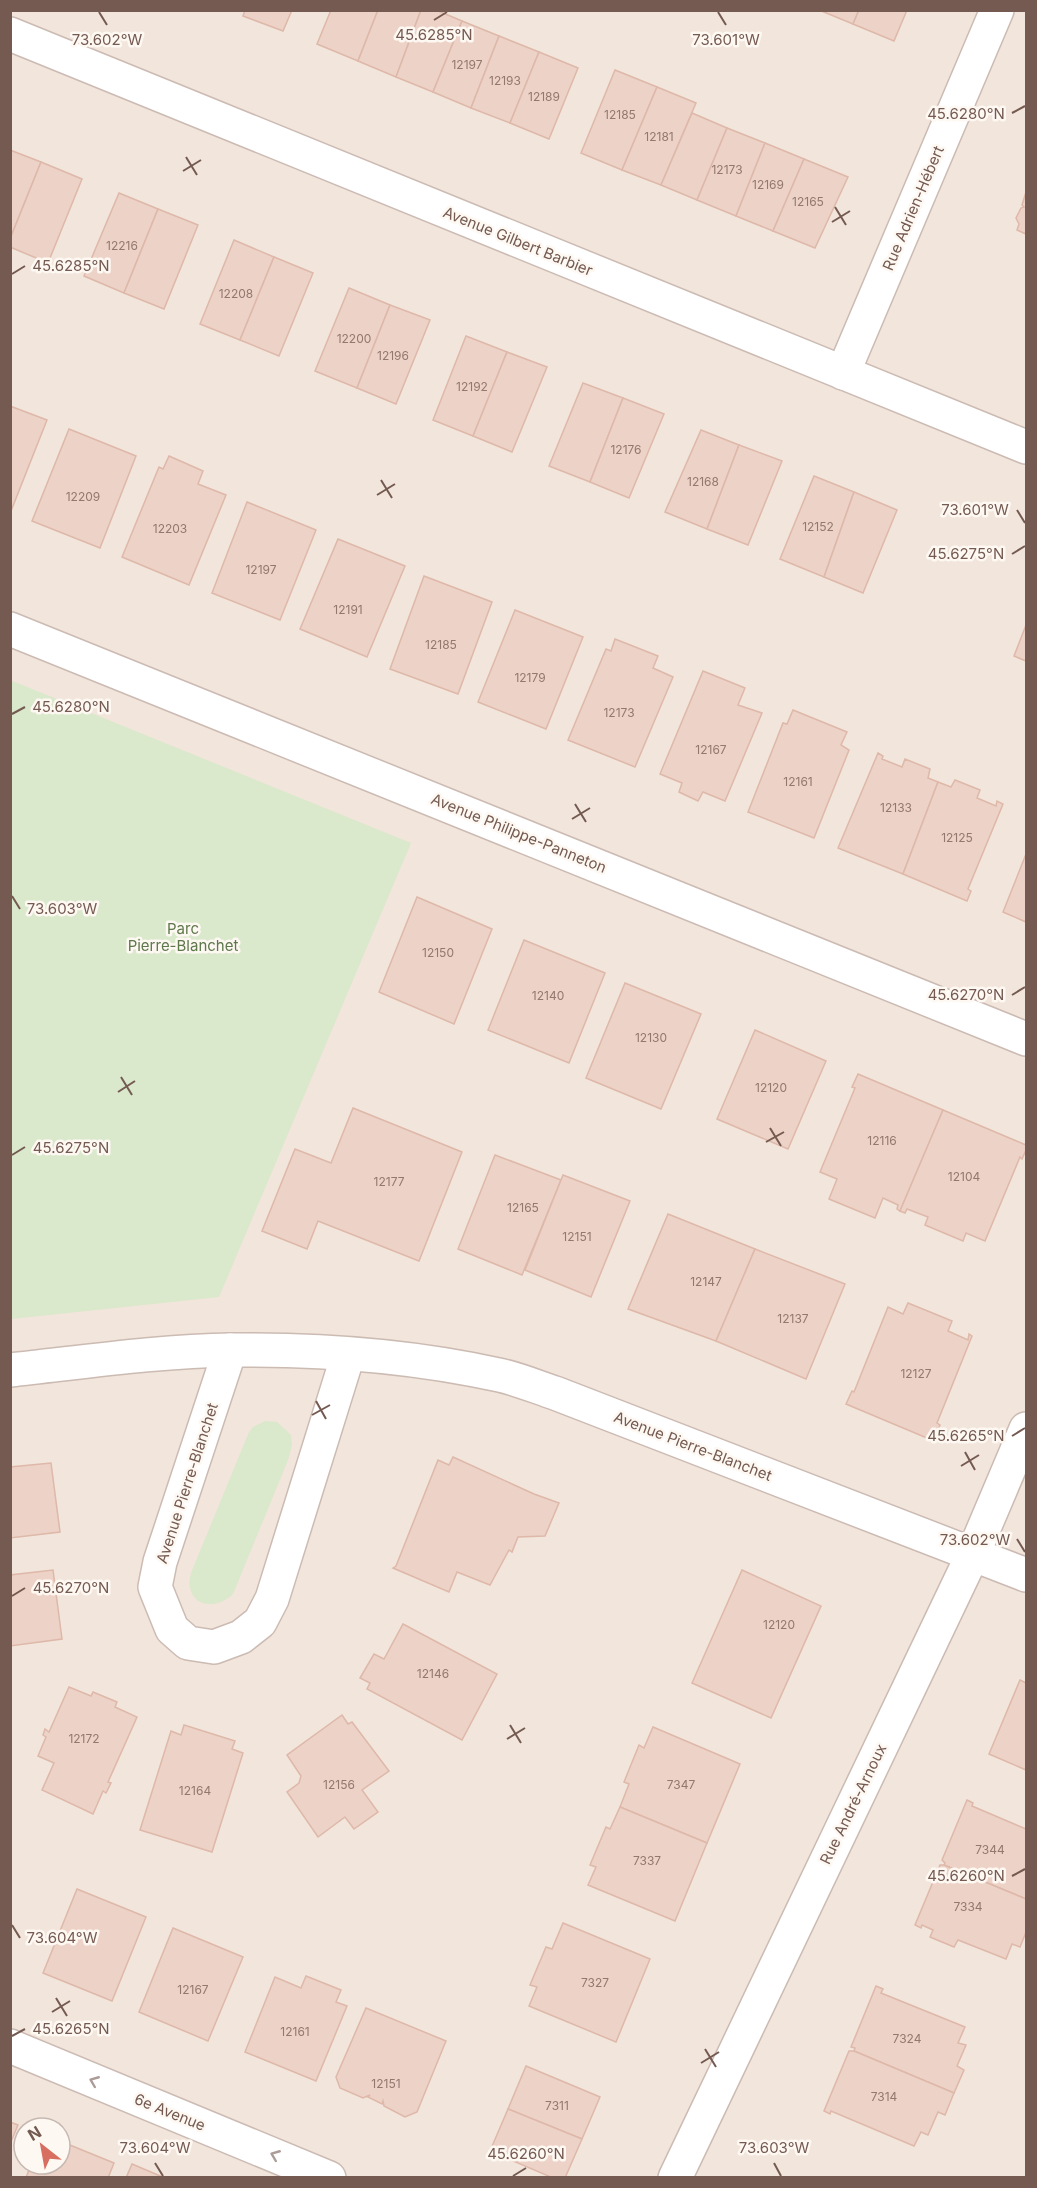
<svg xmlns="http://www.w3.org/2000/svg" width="1037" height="2188" font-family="Inter,sans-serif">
<rect width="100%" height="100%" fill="#fbf4ec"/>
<!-- residential -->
<path fill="#f2e5db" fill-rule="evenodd" d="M 11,11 L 1026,11 L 1026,2177 L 11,2178 ZM 24,2128 L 60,2128 L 60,2164 L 24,2164 Z"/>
<!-- green -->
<g fill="#dae8cb">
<path d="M 10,680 L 411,843 L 219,1297 L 11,1319 Z"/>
<path d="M 265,1421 L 277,1422 L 291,1435 L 292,1445 L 288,1460 L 233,1594 C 212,1614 183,1603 191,1573 L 249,1432 L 253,1427 Z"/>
</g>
<!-- building -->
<g fill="#edd2c7" stroke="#deb8a9" stroke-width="1.5">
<path d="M 245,10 L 292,10 L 283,31 L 243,16 Z"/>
<path d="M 331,10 L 378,10 L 358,61 L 317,44 Z"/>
<path d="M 378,10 L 421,10 L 396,77 L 358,61 Z"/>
<path d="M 421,10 L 436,10 L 462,21 L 433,92 L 396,77 Z"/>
<path d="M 819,10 L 859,10 L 853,24 Z"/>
<path d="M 859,10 L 907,10 L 894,41 L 853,24 Z"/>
<path d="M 462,21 L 499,36 L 471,108 L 433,92 Z"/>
<path d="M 499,36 L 539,52 L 510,123 L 471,108 Z"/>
<path d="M 539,52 L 578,68 L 549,139 L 510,123 Z"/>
<path d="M 615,70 L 657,87 L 622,170 L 581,153 Z"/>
<path d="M 657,87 L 696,103 L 661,185 L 622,170 Z"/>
<path d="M 692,113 L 727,128 L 697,200 L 661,185 Z"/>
<path d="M 727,128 L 765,143 L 736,216 L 697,200 Z"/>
<path d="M 765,143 L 804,159 L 773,231 L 736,216 Z"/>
<path d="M 10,150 L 41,162 L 10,239 Z"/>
<path d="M 804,159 L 848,177 L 815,248 L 773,231 Z"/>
<path d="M 41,162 L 82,179 L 48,263 L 10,247 L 10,239 Z"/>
<path d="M 1026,192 L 1026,234 L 1017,230 L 1019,224 L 1016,218 L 1021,208 L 1024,207 L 1022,205 Z"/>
<path d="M 119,193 L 158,209 L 124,293 L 84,276 Z"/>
<path d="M 158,209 L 198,225 L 164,309 L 124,293 Z"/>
<path d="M 234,240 L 274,257 L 240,340 L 200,324 Z"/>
<path d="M 274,257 L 313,273 L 279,356 L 240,340 Z"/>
<path d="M 349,288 L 390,305 L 357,388 L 315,371 Z"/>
<path d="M 390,305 L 430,320 L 396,404 L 357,388 Z"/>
<path d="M 466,336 L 507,352 L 473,436 L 433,420 Z"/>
<path d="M 507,352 L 547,367 L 512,452 L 473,436 Z"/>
<path d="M 583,383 L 623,398 L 590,482 L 549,466 Z"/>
<path d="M 623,398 L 664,414 L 629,498 L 590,482 Z"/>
<path d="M 10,406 L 47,420 L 11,511 L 10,510 Z"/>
<path d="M 69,429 L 136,456 L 100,548 L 32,521 Z"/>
<path d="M 701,430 L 739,445 L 707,529 L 665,512 Z"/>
<path d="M 739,445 L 782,461 L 748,545 L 707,529 Z"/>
<path d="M 169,456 L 203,471 L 198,484 L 226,495 L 189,585 L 122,557 L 159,467 L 163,469 Z"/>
<path d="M 814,476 L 854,492 L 824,577 L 780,559 Z"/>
<path d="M 854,492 L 897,510 L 863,593 L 824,577 Z"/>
<path d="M 247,502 L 316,530 L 280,620 L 212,593 Z"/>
<path d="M 338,539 L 405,566 L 367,657 L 300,629 Z"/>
<path d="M 424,576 L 492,602 L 458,694 L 390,669 Z"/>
<path d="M 515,610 L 583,637 L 546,729 L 478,702 Z"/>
<path d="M 1026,625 L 1026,661 L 1014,656 Z"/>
<path d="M 615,639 L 658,656 L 653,668 L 673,677 L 635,767 L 568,740 L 606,649 L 611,651 Z"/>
<path d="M 703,671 L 745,688 L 738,705 L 762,713 L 725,801 L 703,792 L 698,801 L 679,792 L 682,783 L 660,774 Z"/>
<path d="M 793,710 L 847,732 L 841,745 L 849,750 L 814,838 L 748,812 L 783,723 L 787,724 Z"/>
<path d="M 878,753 L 883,756 L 882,759 L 902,767 L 905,759 L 930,769 L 928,778 L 938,782 L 903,874 L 838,848 Z"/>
<path d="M 955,780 L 980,790 L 977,798 L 996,806 L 997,801 L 1003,804 L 968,889 L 971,891 L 967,901 L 903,874 L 938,782 L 951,787 Z"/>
<path d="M 1026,854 L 1026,922 L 1003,912 Z"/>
<path d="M 417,897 L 492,929 L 454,1024 L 379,992 Z"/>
<path d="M 524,940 L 605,973 L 569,1063 L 488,1030 Z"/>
<path d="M 625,983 L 701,1014 L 661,1109 L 586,1078 Z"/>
<path d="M 755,1030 L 826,1061 L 788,1149 L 717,1119 Z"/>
<path d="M 858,1074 L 943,1110 L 900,1211 L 897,1209 L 898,1205 L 883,1198 L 875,1218 L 829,1199 L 837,1179 L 820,1172 L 855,1088 L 852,1087 Z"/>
<path d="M 353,1108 L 462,1152 L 419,1261 L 318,1221 L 307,1249 L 262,1231 L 295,1149 L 331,1163 Z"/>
<path d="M 943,1110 L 1026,1145 L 1026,1150 L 1022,1159 L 1020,1157 L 985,1241 L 966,1233 L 963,1241 L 925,1225 L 928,1217 L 907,1209 L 905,1213 L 900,1211 Z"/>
<path d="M 495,1155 L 561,1180 L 522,1275 L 458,1249 Z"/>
<path d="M 563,1175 L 630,1201 L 591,1297 L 525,1270 Z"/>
<path d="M 668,1214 L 755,1249 L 716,1341 L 628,1309 Z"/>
<path d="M 755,1249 L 845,1284 L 806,1379 L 716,1341 Z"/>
<path d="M 908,1303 L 952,1321 L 948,1331 L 968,1340 L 969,1334 L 972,1336 L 937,1423 L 940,1425 L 934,1441 L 846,1404 L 852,1391 L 854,1392 L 888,1307 L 903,1314 Z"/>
<path d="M 453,1457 L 534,1494 L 559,1503 L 545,1536 L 518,1537 L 512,1552 L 509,1550 L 490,1585 L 457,1572 L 449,1592 L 393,1568 L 396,1566 L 438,1460 L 449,1465 Z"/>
<path d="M 51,1463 L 60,1532 L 10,1538 L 10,1467 Z"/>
<path d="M 53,1570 L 62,1639 L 10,1646 L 10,1575 Z"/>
<path d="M 742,1570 L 821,1606 L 771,1718 L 692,1683 Z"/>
<path d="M 403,1624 L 497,1674 L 462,1740 L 367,1689 L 370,1683 L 360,1678 L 374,1654 L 384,1659 Z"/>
<path d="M 1020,1680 L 1026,1683 L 1026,1770 L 989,1754 Z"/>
<path d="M 69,1687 L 91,1696 L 93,1692 L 117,1702 L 115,1707 L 137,1717 L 108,1782 L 111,1783 L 106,1793 L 103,1791 L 93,1814 L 42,1790 L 54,1763 L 38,1756 L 46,1737 L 43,1735 L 45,1729 L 49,1732 Z"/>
<path d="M 342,1715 L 348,1724 L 352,1722 L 389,1771 L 362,1790 L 378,1812 L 354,1829 L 345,1817 L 318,1837 L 287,1792 L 299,1783 L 301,1776 L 287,1755 Z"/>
<path d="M 184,1725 L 235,1741 L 232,1749 L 243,1753 L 212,1852 L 140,1830 L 171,1731 L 181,1735 Z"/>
<path d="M 653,1727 L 740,1764 L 707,1843 L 620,1807 L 629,1784 L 624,1782 L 639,1745 L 644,1748 Z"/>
<path d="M 967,1800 L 973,1803 L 972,1806 L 1026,1829 L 1026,1899 L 944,1865 L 945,1863 L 942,1860 Z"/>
<path d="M 620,1807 L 707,1843 L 675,1921 L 588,1885 L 596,1867 L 590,1865 L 606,1827 L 610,1829 Z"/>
<path d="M 940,1865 L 944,1865 L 1026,1899 L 1026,1932 L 1020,1947 L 1012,1944 L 1006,1959 L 958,1940 L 954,1947 L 930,1937 L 933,1930 L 922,1925 L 921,1928 L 915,1925 Z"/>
<path d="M 77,1889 L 146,1917 L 112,2001 L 43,1973 Z"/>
<path d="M 563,1923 L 650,1959 L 616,2042 L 529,2006 L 537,1987 L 530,1985 L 546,1947 L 552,1949 Z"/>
<path d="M 173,1928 L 243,1957 L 208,2041 L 139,2012 Z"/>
<path d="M 306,1976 L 341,1990 L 336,2002 L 347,2006 L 316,2081 L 245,2052 L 275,1977 L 301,1988 Z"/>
<path d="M 876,1986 L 883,1989 L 881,1993 L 965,2027 L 958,2043 L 966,2045 L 957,2066 L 964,2070 L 954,2093 L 854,2051 L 855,2048 L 851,2047 Z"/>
<path d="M 366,2008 L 446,2041 L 417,2112 L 405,2117 L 384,2106 L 383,2101 L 382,2104 L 368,2097 L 370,2095 L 363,2098 L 340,2088 L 336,2077 Z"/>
<path d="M 849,2051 L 854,2051 L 954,2093 L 945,2115 L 938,2112 L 928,2135 L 921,2132 L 914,2146 L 831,2111 L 830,2114 L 824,2111 Z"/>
<path d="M 526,2066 L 600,2097 L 582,2139 L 508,2109 Z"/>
<path d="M 508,2109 L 582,2139 L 565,2178 L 553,2178 L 490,2151 Z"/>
<path d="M 10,2122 L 18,2125 L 10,2144 Z"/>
<path d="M 60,2141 L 114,2163 L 108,2178 L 26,2178 L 31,2164 L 60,2164 Z"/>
<path d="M 132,2164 L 165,2178 L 126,2178 Z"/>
</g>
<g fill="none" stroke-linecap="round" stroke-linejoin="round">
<!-- street casing -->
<g stroke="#ccbbb3" stroke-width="36">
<g id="street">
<path d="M 10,34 L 1026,447"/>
<path d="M 843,373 L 997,10"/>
<path d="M 10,629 L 1026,1039"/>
<path d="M 230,1350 L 160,1562 L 155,1587 L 172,1629 L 188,1643 L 214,1647 L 241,1637 L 260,1622 L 272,1599 L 348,1355"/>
<path d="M 10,1370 C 84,1362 158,1351 232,1350 C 321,1349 413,1356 499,1375 C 518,1379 537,1387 555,1393 L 1026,1575"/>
<path d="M 10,2046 L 329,2178"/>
<path d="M 675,2178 L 973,1554 L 1026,1429"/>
</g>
</g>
<!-- street -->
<use href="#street" stroke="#fff" stroke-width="33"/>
</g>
<!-- one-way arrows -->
<defs><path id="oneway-chevron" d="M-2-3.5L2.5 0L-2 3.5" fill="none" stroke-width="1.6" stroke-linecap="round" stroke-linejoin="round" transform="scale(1.5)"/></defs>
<g stroke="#ac9c97">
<use href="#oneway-chevron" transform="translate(94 2081) rotate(-158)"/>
<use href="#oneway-chevron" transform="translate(275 2155) rotate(-158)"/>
</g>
<!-- ticks -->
<path fill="none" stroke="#745a51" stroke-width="2" d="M 99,12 L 107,25M 718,12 L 726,25M 434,20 L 447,12M 1012,113 L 1025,106M 186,157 L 197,175M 183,171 L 201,160M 835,207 L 846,225M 832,222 L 850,211M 12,274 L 25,266M 381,480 L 392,498M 377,495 L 395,484M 1017,510 L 1025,523M 1012,554 L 1025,546M 12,714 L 25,707M 575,804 L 586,822M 572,819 L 590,808M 12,896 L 20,909M 1012,995 L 1025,987M 121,1077 L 132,1095M 118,1092 L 135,1081M 770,1128 L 781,1146M 766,1142 L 784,1132M 12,1155 L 25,1147M 316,1401 L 326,1419M 312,1415 L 330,1405M 1012,1436 L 1025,1428M 965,1452 L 975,1470M 961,1466 L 979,1455M 1017,1539 L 1025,1552M 12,1596 L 25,1588M 510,1725 L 521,1743M 507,1739 L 525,1728M 1012,1876 L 1025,1869M 12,1925 L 20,1938M 56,1998 L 67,2016M 52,2012 L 70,2001M 12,2036 L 25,2029M 705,2049 L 716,2067M 701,2063 L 719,2052M 155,2163 L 163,2176M 774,2163 L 781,2176M 513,2176 L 526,2168"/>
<g text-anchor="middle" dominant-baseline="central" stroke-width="5" stroke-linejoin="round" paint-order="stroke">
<!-- number labels -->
<g font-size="12" fill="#92786e">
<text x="467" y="64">12197</text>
<text x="505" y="80">12193</text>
<text x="544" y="96">12189</text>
<text x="620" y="114">12185</text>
<text x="659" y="136">12181</text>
<text x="727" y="169">12173</text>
<text x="768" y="184">12169</text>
<text x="808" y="201">12165</text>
<text x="122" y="245">12216</text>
<text x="236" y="293">12208</text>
<text x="354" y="338">12200</text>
<text x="393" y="355">12196</text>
<text x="472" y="386">12192</text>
<text x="626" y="449">12176</text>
<text x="703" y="481">12168</text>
<text x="83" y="496">12209</text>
<text x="818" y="526">12152</text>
<text x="170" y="528">12203</text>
<text x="261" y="569">12197</text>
<text x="348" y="609">12191</text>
<text x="441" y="644">12185</text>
<text x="530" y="677">12179</text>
<text x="619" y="712">12173</text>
<text x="711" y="749">12167</text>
<text x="798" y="781">12161</text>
<text x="896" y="807">12133</text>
<text x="957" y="837">12125</text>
<text x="438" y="952">12150</text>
<text x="548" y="995">12140</text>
<text x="651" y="1037">12130</text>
<text x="771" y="1087">12120</text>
<text x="882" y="1140">12116</text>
<text x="964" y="1176">12104</text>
<text x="389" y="1181">12177</text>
<text x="523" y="1207">12165</text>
<text x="577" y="1236">12151</text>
<text x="706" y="1281">12147</text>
<text x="793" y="1318">12137</text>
<text x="916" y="1373">12127</text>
<text x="779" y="1624">12120</text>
<text x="433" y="1673">12146</text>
<text x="84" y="1738">12172</text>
<text x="339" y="1784">12156</text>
<text x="681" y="1784">7347</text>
<text x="195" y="1790">12164</text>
<text x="990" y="1849">7344</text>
<text x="647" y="1860">7337</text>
<text x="968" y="1906">7334</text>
<text x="595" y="1982">7327</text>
<text x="193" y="1989">12167</text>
<text x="295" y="2031">12161</text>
<text x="907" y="2038">7324</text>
<text x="386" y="2083">12151</text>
<text x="884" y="2096">7314</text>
<text x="557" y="2105">7311</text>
</g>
<!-- street labels -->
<g font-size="15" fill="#745a51" stroke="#fef8f3">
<text transform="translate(913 208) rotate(-67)">Rue Adrien-Hébert</text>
<text transform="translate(518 241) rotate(22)">Avenue Gilbert Barbier</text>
<text transform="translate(519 833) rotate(22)">Avenue Philippe-Panneton</text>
<text transform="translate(693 1446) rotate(21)">Avenue Pierre-Blanchet</text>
<text transform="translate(187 1483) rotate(-72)">Avenue Pierre-Blanchet</text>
<text transform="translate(853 1804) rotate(-64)">Rue André-Arnoux</text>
<text transform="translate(170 2112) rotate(22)">6e Avenue</text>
</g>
<!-- park labels -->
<g font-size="15" fill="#5d784a" stroke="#fef8f3">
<text x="183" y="928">Parc<tspan x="183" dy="17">Pierre-Blanchet</tspan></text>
</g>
</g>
<g font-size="15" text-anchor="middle" fill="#745a51" stroke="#fef8f3" stroke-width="5" stroke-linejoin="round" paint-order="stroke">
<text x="434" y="40">45.6285°N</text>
<text x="107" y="45">73.602°W</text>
<text x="726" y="45">73.601°W</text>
<text x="966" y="119">45.6280°N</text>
<text x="71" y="271">45.6285°N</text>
<text x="975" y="515">73.601°W</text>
<text x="966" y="559">45.6275°N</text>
<text x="71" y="712">45.6280°N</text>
<text x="62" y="914">73.603°W</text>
<text x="966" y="1000">45.6270°N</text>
<text x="71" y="1153">45.6275°N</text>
<text x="966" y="1441">45.6265°N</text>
<text x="975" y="1545">73.602°W</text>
<text x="71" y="1593">45.6270°N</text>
<text x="966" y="1881">45.6260°N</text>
<text x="62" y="1943">73.604°W</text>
<text x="71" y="2034">45.6265°N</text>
<text x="155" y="2153">73.604°W</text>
<text x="774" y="2153">73.603°W</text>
<text x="526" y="2159">45.6260°N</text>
</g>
<!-- border -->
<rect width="1037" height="2188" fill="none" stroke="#745a51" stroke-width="24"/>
<!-- north arrow -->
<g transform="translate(42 2146) rotate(329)"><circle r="28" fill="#fef8f3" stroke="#c7b9b2" stroke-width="1.5"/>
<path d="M0-4.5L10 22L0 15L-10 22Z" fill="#d76e5f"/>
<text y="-9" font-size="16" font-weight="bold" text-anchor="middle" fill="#745a51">N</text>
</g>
</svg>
